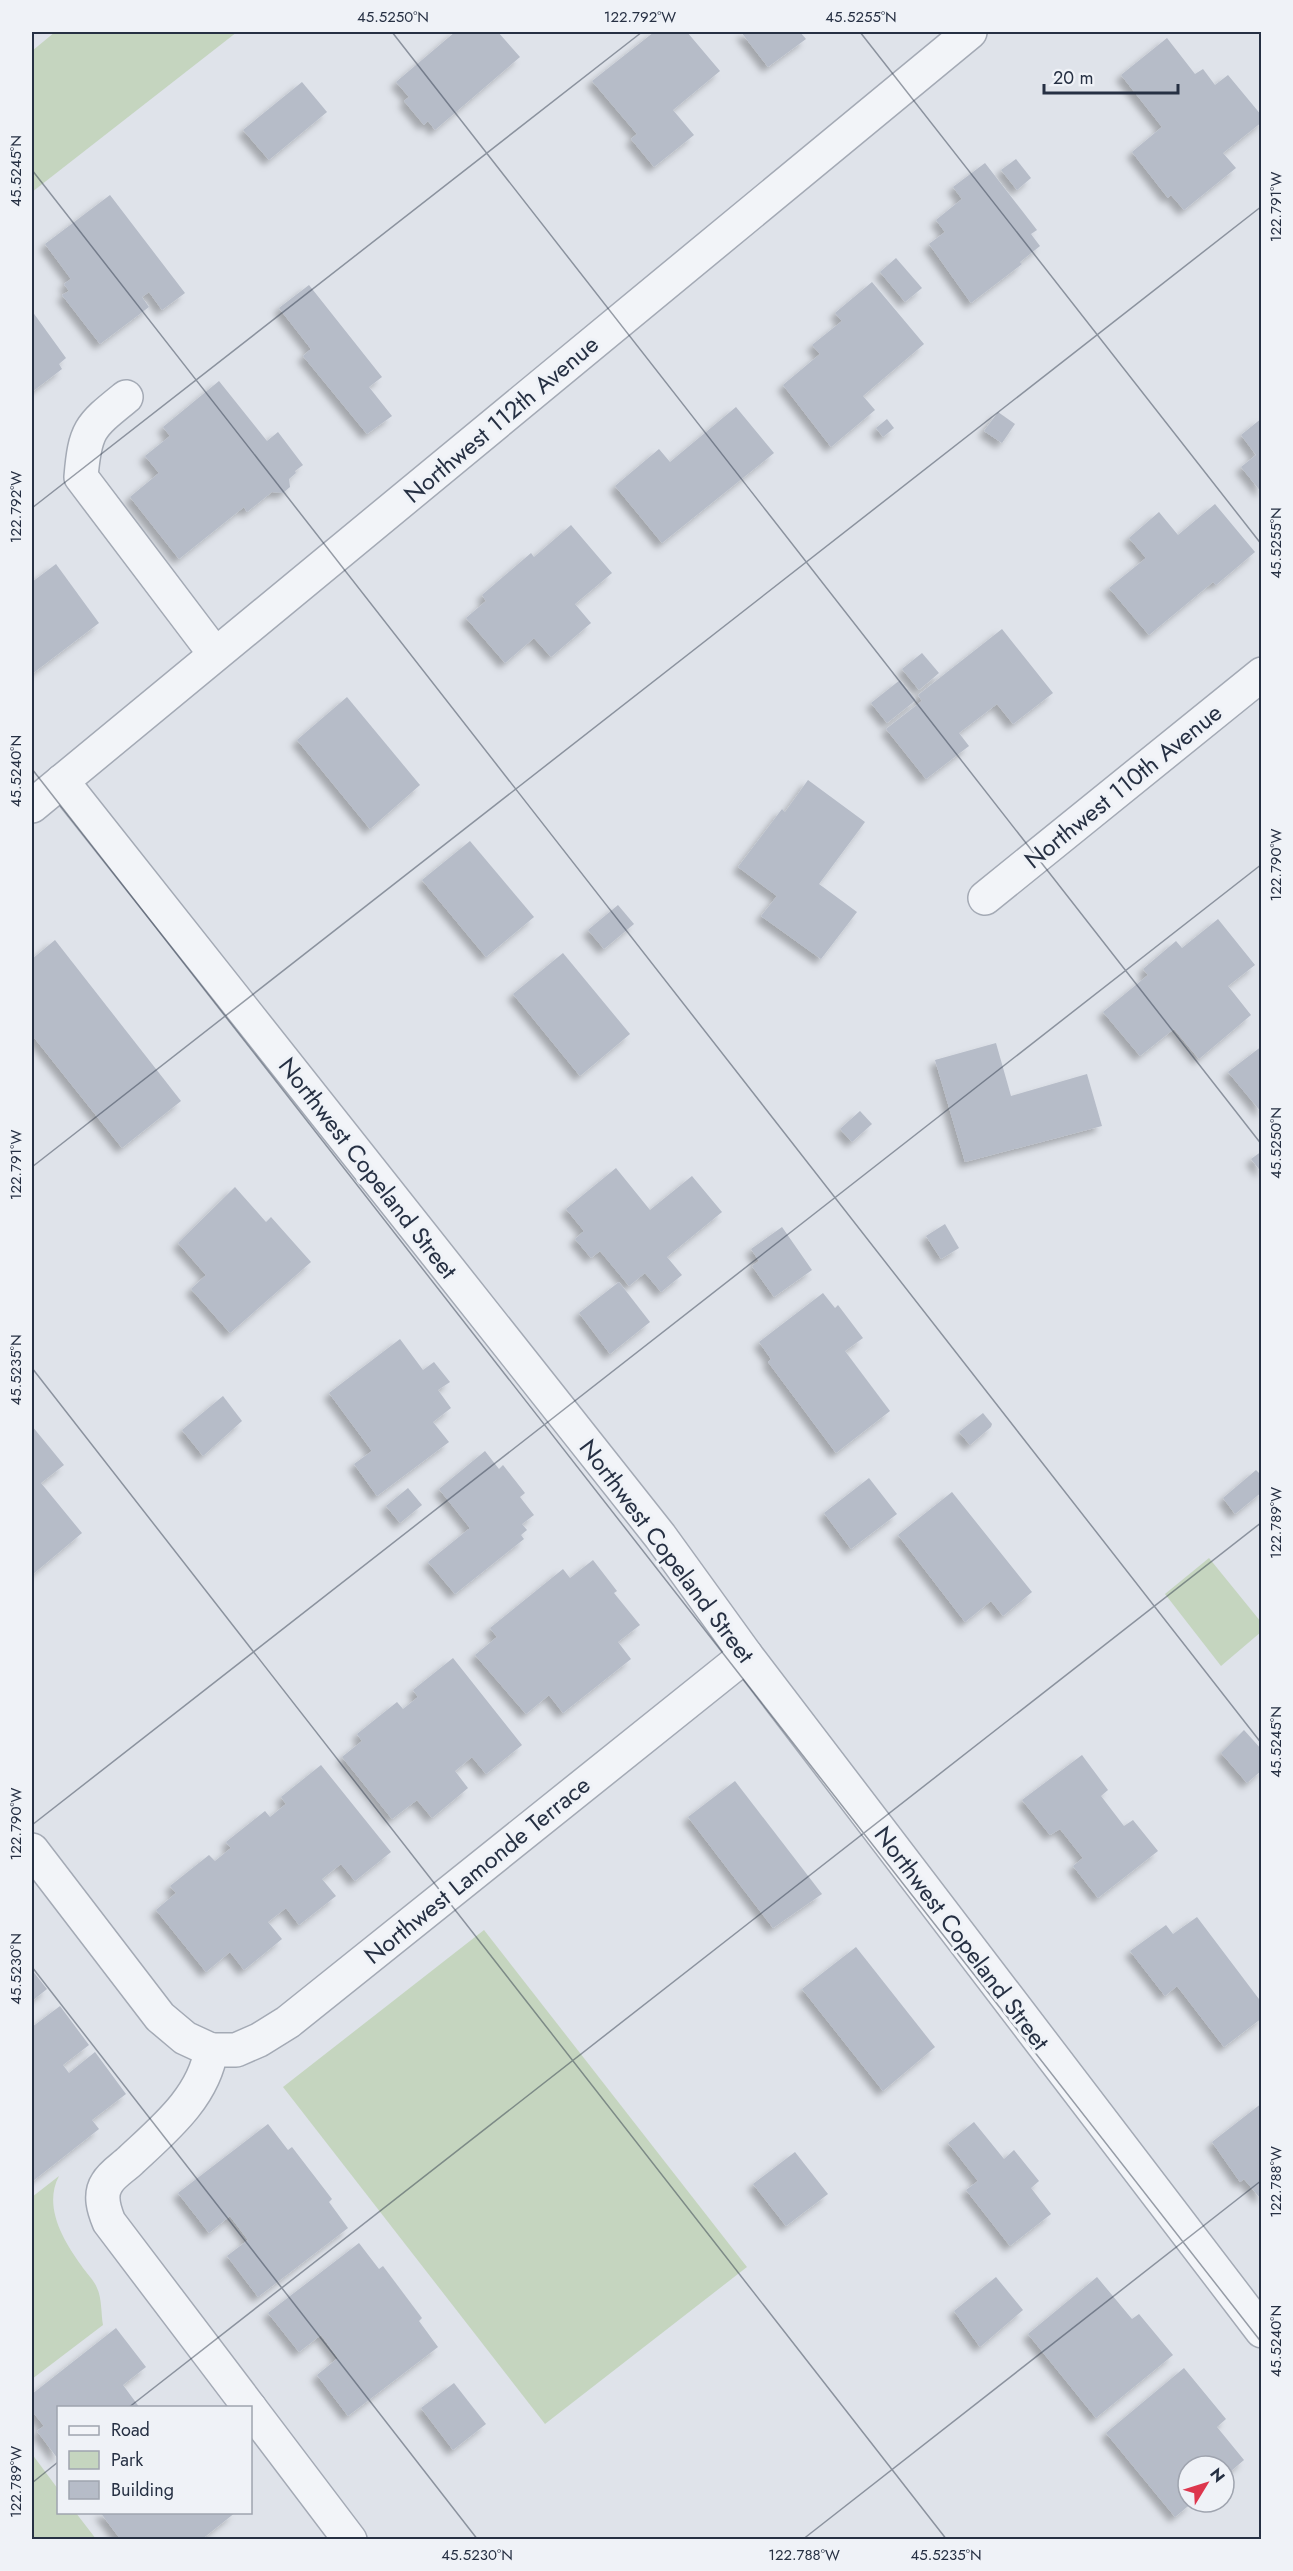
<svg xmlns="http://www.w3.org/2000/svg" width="1293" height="2571" font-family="Jost,sans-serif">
<defs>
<filter id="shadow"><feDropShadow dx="-5.5" dy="5.5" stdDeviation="3" flood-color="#0004"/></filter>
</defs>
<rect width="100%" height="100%" fill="#dfe3ea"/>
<!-- green -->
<g fill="#c5d5bf">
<path d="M 55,32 L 237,32 L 32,192 L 32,51 Z"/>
<path d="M 1209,1558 L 1261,1622 L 1261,1632 L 1221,1666 L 1165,1594 Z"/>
<path d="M 484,1930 L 747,2267 L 545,2424 L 283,2087 Z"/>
<path d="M 59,2176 C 43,2206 63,2240 81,2265 C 86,2273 94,2280 97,2288 C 102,2298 101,2314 103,2325 L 32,2379 L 32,2197 Z"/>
<path d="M 32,2454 L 58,2489 L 58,2512 L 76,2513 L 96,2539 L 32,2539 Z"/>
</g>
<!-- building -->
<g fill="#b6bcc8" filter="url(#shadow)">
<path d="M 455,32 L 498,32 L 520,57 L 435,130 L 428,121 L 424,125 L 404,101 L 409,97 L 396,82 Z"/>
<path d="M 654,32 L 687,32 L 720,71 L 673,110 L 694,135 L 654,167 L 631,139 L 637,134 L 592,81 Z"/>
<path d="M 741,32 L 800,32 L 806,39 L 768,67 Z"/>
<path d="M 1167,38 L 1195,74 L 1203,69 L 1215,85 L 1228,75 L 1262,116 L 1262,122 L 1223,153 L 1236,168 L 1184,210 L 1171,195 L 1168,198 L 1132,152 L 1162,127 L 1121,75 Z"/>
<path d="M 302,82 L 327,112 L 269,160 L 243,130 Z"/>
<path d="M 1016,159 L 1031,178 L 1017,190 L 1001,170 Z"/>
<path d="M 985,163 L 1037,230 L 1031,234 L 1040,246 L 1020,262 L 1022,264 L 971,303 L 929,244 L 945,232 L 936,220 L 962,199 L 953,187 Z"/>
<path d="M 110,195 L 185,293 L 162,310 L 149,292 L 142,297 L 149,307 L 100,344 L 62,295 L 69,291 L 64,284 L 71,279 L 45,244 Z"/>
<path d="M 896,258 L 922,288 L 905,302 L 880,272 Z"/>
<path d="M 872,282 L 924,344 L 863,396 L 875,410 L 831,447 L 783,385 L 820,354 L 812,345 L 842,321 L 835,313 Z"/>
<path d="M 309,285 L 382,377 L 369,387 L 392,416 L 367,434 L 303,356 L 311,349 L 279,308 Z"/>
<path d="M 32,311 L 66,358 L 59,364 L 62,369 L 32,392 Z"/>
<path d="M 219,381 L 267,441 L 278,432 L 303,465 L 295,471 L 296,473 L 289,479 L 290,487 L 283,493 L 272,492 L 247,512 L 244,507 L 179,559 L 130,497 L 159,473 L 145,456 L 170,436 L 163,427 Z"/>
<path d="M 736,407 L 774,453 L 662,543 L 615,486 L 659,449 L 670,462 Z"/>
<path d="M 998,412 L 1015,424 L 1002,443 L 984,431 Z"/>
<path d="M 1262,418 L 1262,493 L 1241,467 L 1256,455 L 1241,435 Z"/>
<path d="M 887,419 L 894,428 L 883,437 L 876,428 Z"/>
<path d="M 1215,504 L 1255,552 L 1216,585 L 1213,582 L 1149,635 L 1109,588 L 1146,558 L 1129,538 L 1159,512 L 1178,535 Z"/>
<path d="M 571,525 L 612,573 L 575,604 L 591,623 L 551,657 L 534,638 L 505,663 L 466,618 L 486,601 L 482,595 L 531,553 L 534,557 Z"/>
<path d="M 56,564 L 99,623 L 32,674 L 32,582 Z"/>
<path d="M 1002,629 L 1053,693 L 1013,724 L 997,704 L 959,733 L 969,746 L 926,779 L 886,729 L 922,701 L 918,695 Z"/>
<path d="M 922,653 L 939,673 L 919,690 L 902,669 Z"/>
<path d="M 900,680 L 916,700 L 887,723 L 871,703 Z"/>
<path d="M 347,697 L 420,785 L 370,829 L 297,740 Z"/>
<path d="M 808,780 L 865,822 L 819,884 L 857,912 L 821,959 L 761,916 L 777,896 L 738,867 L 782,809 L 785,812 Z"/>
<path d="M 470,841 L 534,917 L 486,957 L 422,880 Z"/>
<path d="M 618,905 L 634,924 L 604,949 L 588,930 Z"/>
<path d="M 1218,919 L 1255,965 L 1228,986 L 1251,1015 L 1199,1059 L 1174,1029 L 1140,1056 L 1103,1012 L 1148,975 L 1143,969 L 1176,941 L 1182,948 Z"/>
<path d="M 55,940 L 181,1101 L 122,1148 L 32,1035 L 32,959 Z"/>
<path d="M 563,953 L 630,1034 L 580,1076 L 513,994 Z"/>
<path d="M 996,1043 L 1011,1096 L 1087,1074 L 1102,1126 L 965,1162 L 935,1060 Z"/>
<path d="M 1262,1046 L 1262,1113 L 1228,1072 Z"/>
<path d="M 860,1111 L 872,1124 L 852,1142 L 840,1129 Z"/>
<path d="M 1262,1151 L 1262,1173 L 1251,1159 Z"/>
<path d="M 616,1168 L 650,1210 L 692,1176 L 722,1212 L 667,1257 L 682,1275 L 661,1292 L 645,1273 L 629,1286 L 600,1251 L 591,1258 L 575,1239 L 584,1231 L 566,1209 Z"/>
<path d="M 235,1187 L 266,1222 L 271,1217 L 311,1262 L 230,1333 L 191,1289 L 206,1275 L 178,1243 Z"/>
<path d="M 945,1224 L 959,1248 L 941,1259 L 926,1236 Z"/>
<path d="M 782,1227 L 812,1270 L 774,1297 L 752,1266 L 759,1261 L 751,1249 Z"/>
<path d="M 619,1282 L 650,1322 L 610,1354 L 579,1313 Z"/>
<path d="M 823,1293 L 835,1308 L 838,1305 L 863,1338 L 845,1351 L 890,1411 L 836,1453 L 768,1362 L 771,1359 L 759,1342 Z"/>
<path d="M 400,1339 L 423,1370 L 434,1362 L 450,1382 L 438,1390 L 451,1408 L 433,1422 L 449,1442 L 377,1496 L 354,1464 L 372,1451 L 329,1393 Z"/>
<path d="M 223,1396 L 242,1421 L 203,1456 L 182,1430 Z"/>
<path d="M 983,1413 L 992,1424 L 991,1427 L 970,1445 L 959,1432 Z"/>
<path d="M 32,1426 L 64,1465 L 41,1483 L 82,1533 L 32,1575 Z"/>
<path d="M 485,1451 L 499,1469 L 503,1465 L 525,1493 L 520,1497 L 534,1515 L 522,1524 L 527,1530 L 521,1535 L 524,1539 L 455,1594 L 428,1562 L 470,1528 L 439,1489 Z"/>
<path d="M 1256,1470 L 1262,1476 L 1262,1492 L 1235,1514 L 1223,1498 Z"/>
<path d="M 869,1478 L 897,1514 L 851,1549 L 824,1513 Z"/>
<path d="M 408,1488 L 422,1505 L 400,1523 L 386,1506 Z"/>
<path d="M 952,1492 L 1032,1592 L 1003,1616 L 991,1601 L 965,1622 L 898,1535 Z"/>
<path d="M 593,1560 L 617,1591 L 614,1593 L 640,1625 L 618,1642 L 631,1659 L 563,1713 L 549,1695 L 526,1714 L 475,1655 L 497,1637 L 490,1628 L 563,1569 L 570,1578 Z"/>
<path d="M 453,1658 L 522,1745 L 486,1774 L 472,1757 L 455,1771 L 468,1788 L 432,1818 L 417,1800 L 392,1819 L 342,1757 L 362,1741 L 357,1734 L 397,1702 L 403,1709 L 418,1697 L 413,1690 Z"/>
<path d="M 1244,1730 L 1262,1750 L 1262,1770 L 1247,1783 L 1221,1753 Z"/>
<path d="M 1082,1755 L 1108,1790 L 1101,1796 L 1124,1826 L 1133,1820 L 1158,1851 L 1098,1898 L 1073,1866 L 1083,1858 L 1060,1829 L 1050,1835 L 1022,1800 Z"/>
<path d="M 321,1765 L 391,1852 L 355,1881 L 341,1864 L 322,1879 L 336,1896 L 299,1925 L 286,1908 L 268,1922 L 282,1939 L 244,1970 L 230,1952 L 206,1972 L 156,1910 L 176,1893 L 170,1886 L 209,1855 L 215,1861 L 231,1848 L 226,1842 L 265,1811 L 270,1817 L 286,1804 L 281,1797 Z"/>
<path d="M 735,1781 L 822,1894 L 773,1928 L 688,1817 Z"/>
<path d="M 1197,1917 L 1262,2003 L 1262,2018 L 1224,2047 L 1177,1986 L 1165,1996 L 1130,1951 L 1166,1925 L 1173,1934 Z"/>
<path d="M 856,1947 L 935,2047 L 883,2091 L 802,1989 Z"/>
<path d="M 32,1970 L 47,1989 L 32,2001 Z"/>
<path d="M 60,2006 L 89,2045 L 63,2065 L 69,2073 L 95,2052 L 126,2094 L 92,2120 L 99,2129 L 33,2181 L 32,2027 Z"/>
<path d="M 1262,2103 L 1262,2197 L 1260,2198 L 1244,2179 L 1240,2182 L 1212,2142 Z"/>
<path d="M 974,2122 L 1004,2159 L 1014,2150 L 1039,2181 L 1031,2188 L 1051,2214 L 1010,2246 L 966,2190 L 978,2181 L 948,2143 Z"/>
<path d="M 268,2124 L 288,2150 L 292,2147 L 332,2199 L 329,2202 L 348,2228 L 258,2297 L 227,2256 L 248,2240 L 230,2216 L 209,2233 L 178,2193 Z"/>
<path d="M 795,2152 L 828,2194 L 786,2226 L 753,2184 Z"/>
<path d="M 359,2243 L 379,2269 L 383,2266 L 422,2318 L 419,2321 L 438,2347 L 348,2416 L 317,2375 L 338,2358 L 321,2335 L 299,2352 L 268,2313 Z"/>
<path d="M 996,2277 L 1023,2310 L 980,2347 L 954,2311 Z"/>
<path d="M 1097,2277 L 1132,2319 L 1139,2314 L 1173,2355 L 1096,2418 L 1028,2334 Z"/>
<path d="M 116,2328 L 146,2367 L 123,2385 L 140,2408 L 58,2408 L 58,2459 L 37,2431 L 44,2426 L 32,2411 L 32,2394 Z"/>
<path d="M 1184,2368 L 1226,2419 L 1217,2427 L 1244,2460 L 1224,2477 L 1224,2466 L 1188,2466 L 1188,2502 L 1193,2502 L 1175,2517 L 1106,2433 Z"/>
<path d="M 454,2383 L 486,2424 L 453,2450 L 421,2408 Z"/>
<path d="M 100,2512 L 236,2512 L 201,2540 L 121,2540 Z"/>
</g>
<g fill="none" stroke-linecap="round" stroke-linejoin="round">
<!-- minor casing -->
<g stroke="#a4aab5" stroke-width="36">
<g id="minor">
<path d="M 126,397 C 90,426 85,429 81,477 L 215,654"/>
<path d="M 62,781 L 660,1536 L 746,1655 L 1262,2331"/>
<path d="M 32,806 L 970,32"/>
<path d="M 985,898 L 1262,674"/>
<path d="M 32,1850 L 160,2017 L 185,2038 L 211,2050"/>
<path d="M 250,2408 L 109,2222 C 104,2210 99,2195 107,2183 C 112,2174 124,2167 131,2160 C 163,2130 204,2097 211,2050 L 236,2050 L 259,2040 L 288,2022 L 746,1655"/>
<path d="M 250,2408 L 350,2540"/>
</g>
</g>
<!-- minor -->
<use href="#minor" stroke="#f2f4f8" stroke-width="33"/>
</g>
<!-- ticks -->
<path fill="none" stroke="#263043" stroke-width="1.5" stroke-opacity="0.45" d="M 392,32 L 1262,1145M 860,32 L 1262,545M 32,170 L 1262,1744M 32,508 L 642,32M 32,769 L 1262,2343M 32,1167 L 1262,206M 32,1368 L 947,2540M 32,1825 L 1262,864M 32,1967 L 478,2540M 128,2408 L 1262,1522M 32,2483 L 58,2462M 802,2540 L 1262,2180"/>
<g text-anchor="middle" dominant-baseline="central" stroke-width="6" stroke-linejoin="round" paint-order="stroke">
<!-- street labels -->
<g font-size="24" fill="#263043" stroke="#eff2f7">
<text transform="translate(501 419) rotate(-40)">Northwest 112th Avenue</text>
<text transform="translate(1123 786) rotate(-39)">Northwest 110th Avenue</text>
<text transform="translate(368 1168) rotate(52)">Northwest Copeland Street</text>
<text transform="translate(667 1551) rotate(53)">Northwest Copeland Street</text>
<text transform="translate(477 1870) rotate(-39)">Northwest Lamonde Terrace</text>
<text transform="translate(962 1938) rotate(53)">Northwest Copeland Street</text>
</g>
</g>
<!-- border -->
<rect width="1293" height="2571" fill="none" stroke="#eff2f7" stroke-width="66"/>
<!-- legend -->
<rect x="57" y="2406" width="195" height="108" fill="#eff2f7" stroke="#9fa4af" stroke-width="1.5"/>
<rect x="69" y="2426" width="30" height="9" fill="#f2f4f8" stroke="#9fa4af" stroke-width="1.5"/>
<text x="111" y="2436" font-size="18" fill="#263043">Road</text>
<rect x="69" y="2451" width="30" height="18" fill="#c5d5bf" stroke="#9fa4af" stroke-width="1.5"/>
<text x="111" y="2466" font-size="18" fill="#263043">Park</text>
<rect x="69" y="2481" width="30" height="18" fill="#b6bcc8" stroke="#9fa4af" stroke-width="1.5"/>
<text x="111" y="2496" font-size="18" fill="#263043">Building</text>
<!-- north arrow -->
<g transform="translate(1206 2484) rotate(52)"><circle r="28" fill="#eff2f7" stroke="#9fa4af" stroke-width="1.5"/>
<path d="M0-4.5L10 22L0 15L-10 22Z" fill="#dd364d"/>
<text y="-9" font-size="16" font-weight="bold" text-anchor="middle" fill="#263043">N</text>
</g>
<!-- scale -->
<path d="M1044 84v9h134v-9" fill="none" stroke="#263043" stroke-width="3"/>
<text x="1053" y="84" font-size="18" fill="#263043" stroke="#eff2f7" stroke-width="4.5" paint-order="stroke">20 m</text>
<rect x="33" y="33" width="1227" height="2505" fill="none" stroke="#263043" stroke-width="2"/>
<g font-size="15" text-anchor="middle" fill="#263043">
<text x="393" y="22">45.5250°N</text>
<text x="640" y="22">122.792°W</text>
<text x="861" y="22">45.5255°N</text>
<text transform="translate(16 171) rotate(-90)" y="5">45.5245°N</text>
<text transform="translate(1276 207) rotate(-90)" y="5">122.791°W</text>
<text transform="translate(16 507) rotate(-90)" y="5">122.792°W</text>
<text transform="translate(1276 543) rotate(-90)" y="5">45.5255°N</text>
<text transform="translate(16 771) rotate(-90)" y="5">45.5240°N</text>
<text transform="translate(1276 865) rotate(-90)" y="5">122.790°W</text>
<text transform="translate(1276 1143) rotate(-90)" y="5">45.5250°N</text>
<text transform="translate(16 1165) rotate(-90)" y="5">122.791°W</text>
<text transform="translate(16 1370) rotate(-90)" y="5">45.5235°N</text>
<text transform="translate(1276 1523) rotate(-90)" y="5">122.789°W</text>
<text transform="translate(1276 1742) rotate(-90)" y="5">45.5245°N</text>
<text transform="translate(16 1824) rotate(-90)" y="5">122.790°W</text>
<text transform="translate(16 1969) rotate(-90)" y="5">45.5230°N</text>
<text transform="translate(1276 2182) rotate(-90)" y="5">122.788°W</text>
<text transform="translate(1276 2341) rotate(-90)" y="5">45.5240°N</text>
<text transform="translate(16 2482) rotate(-90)" y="5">122.789°W</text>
<text x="477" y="2560">45.5230°N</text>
<text x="804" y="2560">122.788°W</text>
<text x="946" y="2560">45.5235°N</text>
</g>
</svg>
